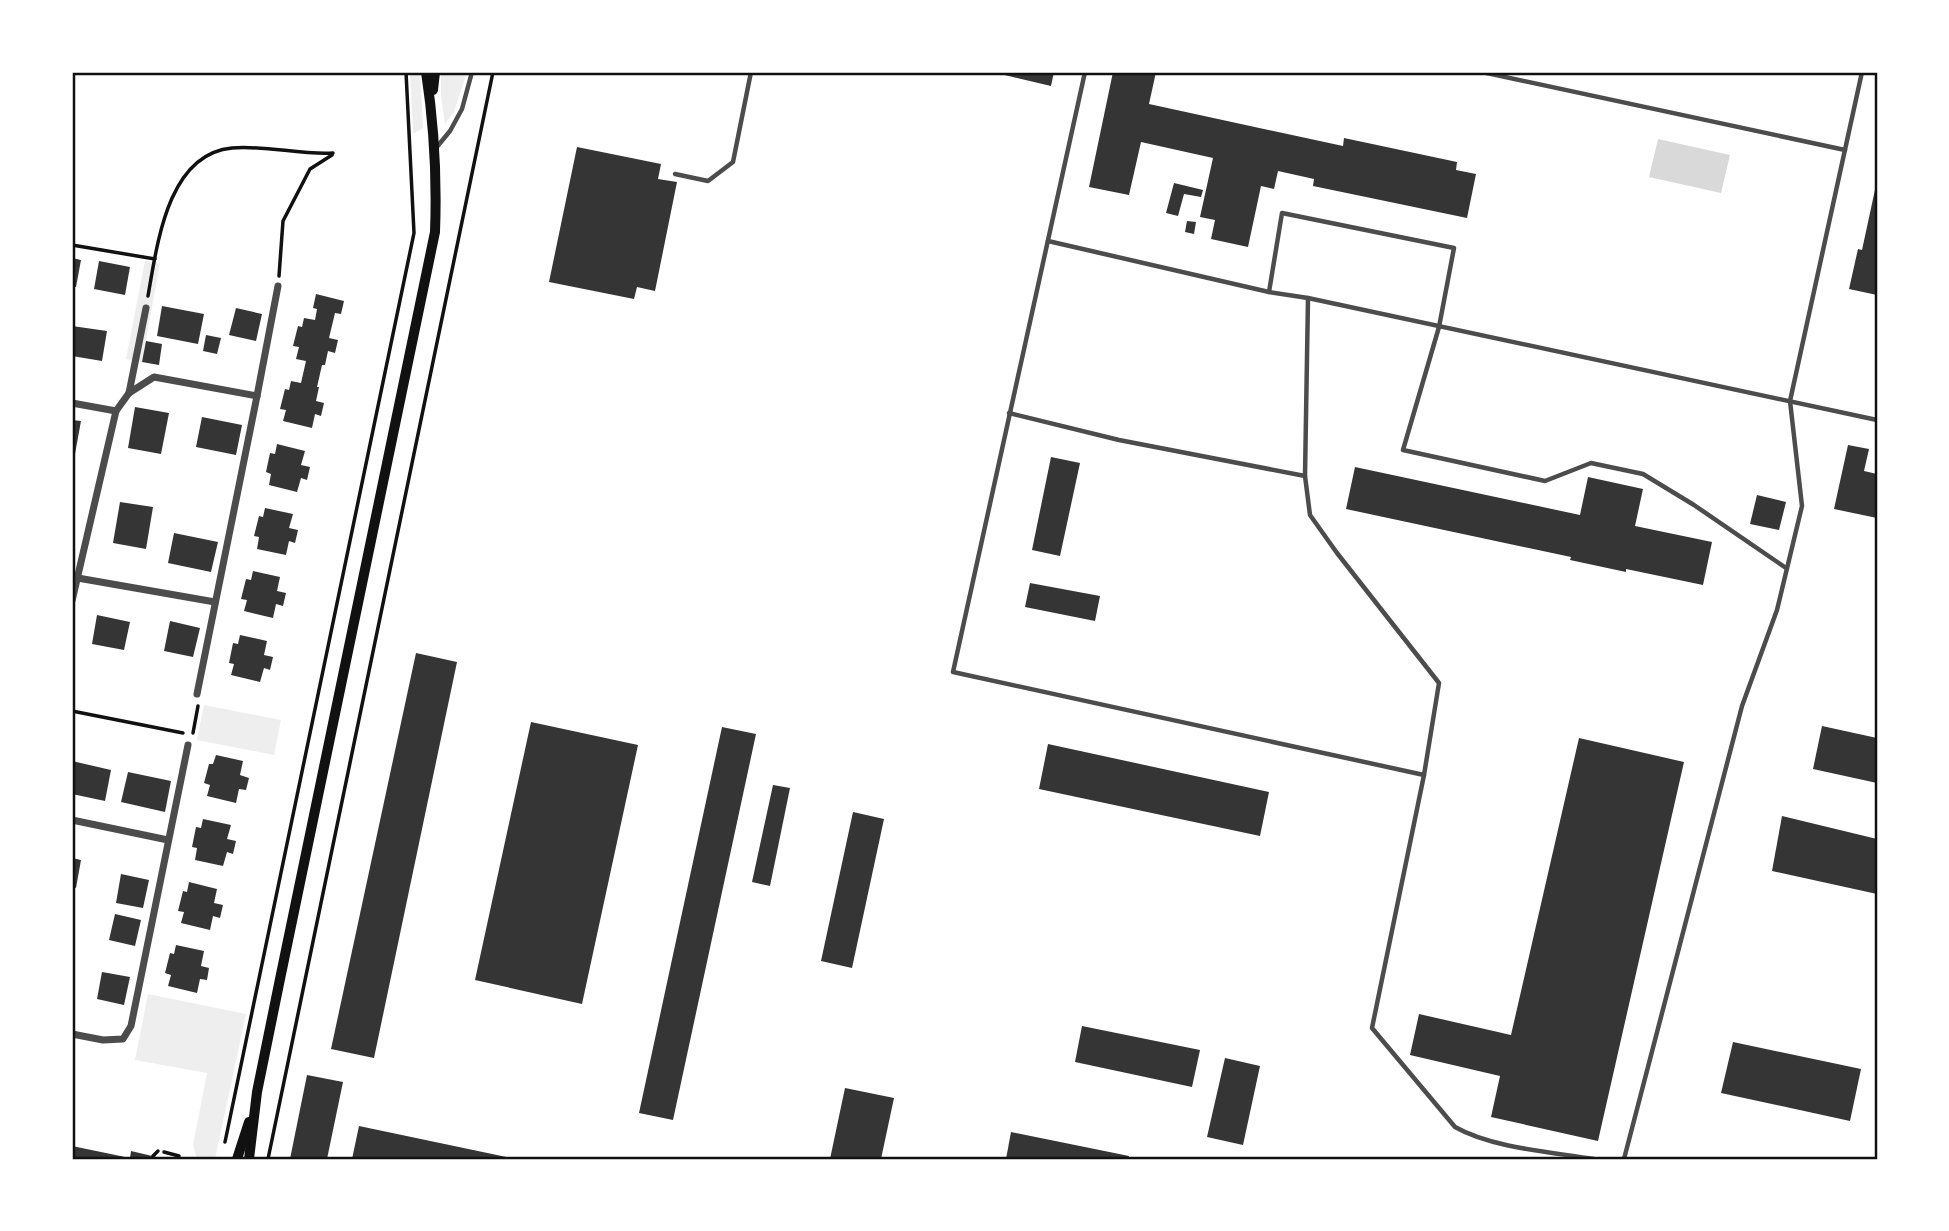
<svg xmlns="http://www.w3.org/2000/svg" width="1949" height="1231" font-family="'PT Sans Narrow',sans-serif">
<rect width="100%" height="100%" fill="#fff"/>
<!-- green -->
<g fill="#eee">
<path d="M 410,72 L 420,72 L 423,128 L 413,134 Z"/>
<path d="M 441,72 L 467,72 L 454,112 L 445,124 L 441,96 Z"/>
<path d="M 145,261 L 160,263 L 142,362 L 126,359 Z"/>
<path d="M 204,705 L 281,720 L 274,755 L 197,740 Z"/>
<path d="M 148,994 L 246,1014 L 215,1159 L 197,1159 L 193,1145 L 207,1073 L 135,1060 Z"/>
</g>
<!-- water -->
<path fill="#d9d9d9" d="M 1658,139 L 1730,155 L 1721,193 L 1649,177 Z"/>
<!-- building -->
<g fill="#353535">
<path d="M 992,72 L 1054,72 L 1051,86 Z"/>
<path d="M 1113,72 L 1156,72 L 1149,104 L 1343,146 L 1344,138 L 1457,162 L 1456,170 L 1476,174 L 1467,218 L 1313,186 L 1314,179 L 1278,171 L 1274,189 L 1261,186 L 1248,247 L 1211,239 L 1215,220 L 1200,217 L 1213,158 L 1141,142 L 1129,195 L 1089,187 Z"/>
<path d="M 577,147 L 661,164 L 658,179 L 677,182 L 655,291 L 637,287 L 634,299 L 549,282 Z"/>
<path d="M 1174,183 L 1203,190 L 1201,197 L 1184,194 L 1178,216 L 1166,213 Z"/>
<path d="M 1876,185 L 1877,186 L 1877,295 L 1849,289 L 1858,249 L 1862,250 Z"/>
<path d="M 1187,221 L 1196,222 L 1194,234 L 1185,232 Z"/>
<path d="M 72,258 L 81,260 L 76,287 L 72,287 Z"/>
<path d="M 99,261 L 130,267 L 125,295 L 94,289 Z"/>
<path d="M 316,294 L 344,301 L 341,314 L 335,313 L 329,338 L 338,340 L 335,353 L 328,351 L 325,365 L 322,365 L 317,387 L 319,387 L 316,401 L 324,403 L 321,416 L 315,414 L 312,428 L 283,421 L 286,410 L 280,409 L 285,389 L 289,390 L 291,381 L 301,383 L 306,361 L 296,359 L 299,347 L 293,346 L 298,326 L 302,327 L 304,318 L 315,320 L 317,309 L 313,308 Z"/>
<path d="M 162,306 L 204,314 L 198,344 L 157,336 Z"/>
<path d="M 236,308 L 262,314 L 256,341 L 229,335 Z"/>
<path d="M 72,326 L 107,331 L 102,361 L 72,356 Z"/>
<path d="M 206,335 L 221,338 L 217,354 L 203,351 Z"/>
<path d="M 146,341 L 162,344 L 159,365 L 142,362 Z"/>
<path d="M 135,407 L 169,413 L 161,454 L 128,448 Z"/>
<path d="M 202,417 L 242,425 L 236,455 L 196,447 Z"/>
<path d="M 72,420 L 81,421 L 73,465 L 72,465 Z"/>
<path d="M 277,444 L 305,451 L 301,465 L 310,467 L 307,480 L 301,478 L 297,492 L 269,485 L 271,474 L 266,472 L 270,453 L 275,454 Z"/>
<path d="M 1848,445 L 1869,449 L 1864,471 L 1877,474 L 1877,518 L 1834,509 Z"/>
<path d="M 1051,457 L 1080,463 L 1060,556 L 1032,550 Z"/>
<path d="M 1355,467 L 1580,515 L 1588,477 L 1643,489 L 1635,526 L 1712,542 L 1703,585 L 1626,569 L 1626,572 L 1570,560 L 1571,557 L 1346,509 Z"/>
<path d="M 1757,495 L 1786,502 L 1779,530 L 1750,524 Z"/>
<path d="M 120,502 L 153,507 L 146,549 L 113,543 Z"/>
<path d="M 265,508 L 293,514 L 289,528 L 298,530 L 295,543 L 289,541 L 286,555 L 257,549 L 259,537 L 254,536 L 259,516 L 263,517 Z"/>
<path d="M 174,533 L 218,542 L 211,572 L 168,563 Z"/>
<path d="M 253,571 L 280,577 L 277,591 L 286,593 L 283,606 L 276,604 L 273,618 L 244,611 L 247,600 L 241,599 L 246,579 L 251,580 Z"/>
<path d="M 1030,583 L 1100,596 L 1095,621 L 1025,607 Z"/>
<path d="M 97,615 L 130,622 L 124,650 L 92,644 Z"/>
<path d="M 170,621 L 200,628 L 193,657 L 164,651 Z"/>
<path d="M 240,635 L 267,641 L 264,655 L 273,657 L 270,670 L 264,668 L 260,682 L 231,675 L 234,664 L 229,663 L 233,643 L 238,644 Z"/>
<path d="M 416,653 L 457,662 L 374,1058 L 331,1049 Z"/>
<path d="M 531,722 L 638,745 L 582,1004 L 475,980 Z"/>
<path d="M 1822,726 L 1877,738 L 1877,783 L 1813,769 Z"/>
<path d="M 722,727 L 756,734 L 673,1120 L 639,1113 Z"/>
<path d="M 1579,738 L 1684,762 L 1598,1141 L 1491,1117 L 1500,1076 L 1410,1055 L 1419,1014 L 1511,1035 Z"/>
<path d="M 1048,744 L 1269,792 L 1260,836 L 1039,789 Z"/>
<path d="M 216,755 L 243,761 L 240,775 L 249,778 L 246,790 L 239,789 L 236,803 L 207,796 L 210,785 L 204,783 L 209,764 L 213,764 Z"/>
<path d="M 72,761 L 111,770 L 105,801 L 72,794 Z"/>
<path d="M 128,772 L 171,781 L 165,812 L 121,802 Z"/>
<path d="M 773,785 L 790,788 L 770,886 L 752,882 Z"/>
<path d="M 853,812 L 884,819 L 852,968 L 821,961 Z"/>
<path d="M 1782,816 L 1877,839 L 1877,894 L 1772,871 Z"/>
<path d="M 203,819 L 231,825 L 227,839 L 236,841 L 233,854 L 227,852 L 223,866 L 195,860 L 197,848 L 192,847 L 196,827 L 201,828 Z"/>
<path d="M 72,858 L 81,860 L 76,888 L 72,887 Z"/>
<path d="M 121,874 L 149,880 L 143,908 L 116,903 Z"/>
<path d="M 189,882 L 217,889 L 214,903 L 223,905 L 220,918 L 213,916 L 210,930 L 181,923 L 184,912 L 178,911 L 183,891 L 187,892 Z"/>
<path d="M 115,914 L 141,920 L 135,946 L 109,940 Z"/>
<path d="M 176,945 L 204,951 L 201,966 L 209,968 L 207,980 L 200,979 L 197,993 L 168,986 L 171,975 L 165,973 L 170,953 L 174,954 Z"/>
<path d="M 102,972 L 130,977 L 124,1005 L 97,999 Z"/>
<path d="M 1082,1026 L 1200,1050 L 1192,1087 L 1075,1062 Z"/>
<path d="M 1733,1042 L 1861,1069 L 1850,1121 L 1721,1093 Z"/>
<path d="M 1225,1058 L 1260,1066 L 1243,1145 L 1207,1137 Z"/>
<path d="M 307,1075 L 343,1082 L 327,1159 L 290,1159 Z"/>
<path d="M 845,1088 L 894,1098 L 881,1159 L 830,1159 Z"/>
<path d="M 359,1126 L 511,1158 L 511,1159 L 352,1159 Z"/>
<path d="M 1011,1132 L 1129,1156 L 1128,1159 L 1006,1159 Z"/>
<path d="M 72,1146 L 130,1158 L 131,1151 L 165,1159 L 72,1159 Z"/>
</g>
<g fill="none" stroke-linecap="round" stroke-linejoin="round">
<!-- path -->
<g stroke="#111" stroke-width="3.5">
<path d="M 72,245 L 155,259"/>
<path d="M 279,276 L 283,221 L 310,169 L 332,155"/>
<path d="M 148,296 C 157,246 167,154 232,148 C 265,145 300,155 333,153"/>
<path d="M 72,711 L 183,733"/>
<path d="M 193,733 L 198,706"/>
<path d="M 225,1142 L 414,233 L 406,72"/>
<path d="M 164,1152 L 179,1156 L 178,1159"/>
<path d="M 153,1156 L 158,1151"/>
<path d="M 268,1159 L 493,72"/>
</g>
<!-- service -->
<g stroke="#4c4c4c" stroke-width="4.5">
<path d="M 1085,72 L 953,672 L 1424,775"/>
<path d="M 1482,72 L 1845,150"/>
<path d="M 436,148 L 450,131 L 462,109 L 472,72"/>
<path d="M 675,174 L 708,181 L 733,162 L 751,72"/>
<path d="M 1048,241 L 1269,292 L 1308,298 L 1877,420"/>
<path d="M 1269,292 L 1282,213 L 1454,248 L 1439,327 L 1403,450 L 1545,481 L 1591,463 L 1643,474 L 1694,505 L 1786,568"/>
<path d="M 1308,298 L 1305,476 L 1310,515 L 1337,553 L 1439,683 L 1424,775 L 1372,1028 L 1455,1127 C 1492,1148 1551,1152 1594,1159"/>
<path d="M 1009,413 L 1119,440 L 1305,476"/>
<path d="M 1624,1159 L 1742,706 L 1777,610 L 1802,506 L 1790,401 L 1862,72"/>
</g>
<!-- minor -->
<g stroke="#4c4c4c" stroke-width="7">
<path d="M 129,393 L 154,377 L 257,396 L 197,694"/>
<path d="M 257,396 L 278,286"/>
<path d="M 72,403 L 116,411"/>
<path d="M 72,577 L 215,602"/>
<path d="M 72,601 L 116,411 L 129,393 L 146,308"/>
<path d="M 72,820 L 168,840"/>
<path d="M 72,1034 L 103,1040 L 123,1039 L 131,1026 L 188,745"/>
</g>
<!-- secondary -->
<g stroke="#111" stroke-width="10">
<path d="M 433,90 L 435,72"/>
<path d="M 237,1159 L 249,1122"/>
<path d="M 249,1159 L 257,1092 L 280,979 L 435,232 C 437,178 434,124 426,72"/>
</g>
</g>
<!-- border -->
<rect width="1949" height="1231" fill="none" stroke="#ffffff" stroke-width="147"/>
<rect x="74" y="74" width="1802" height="1084" fill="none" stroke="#111" stroke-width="2.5"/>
</svg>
